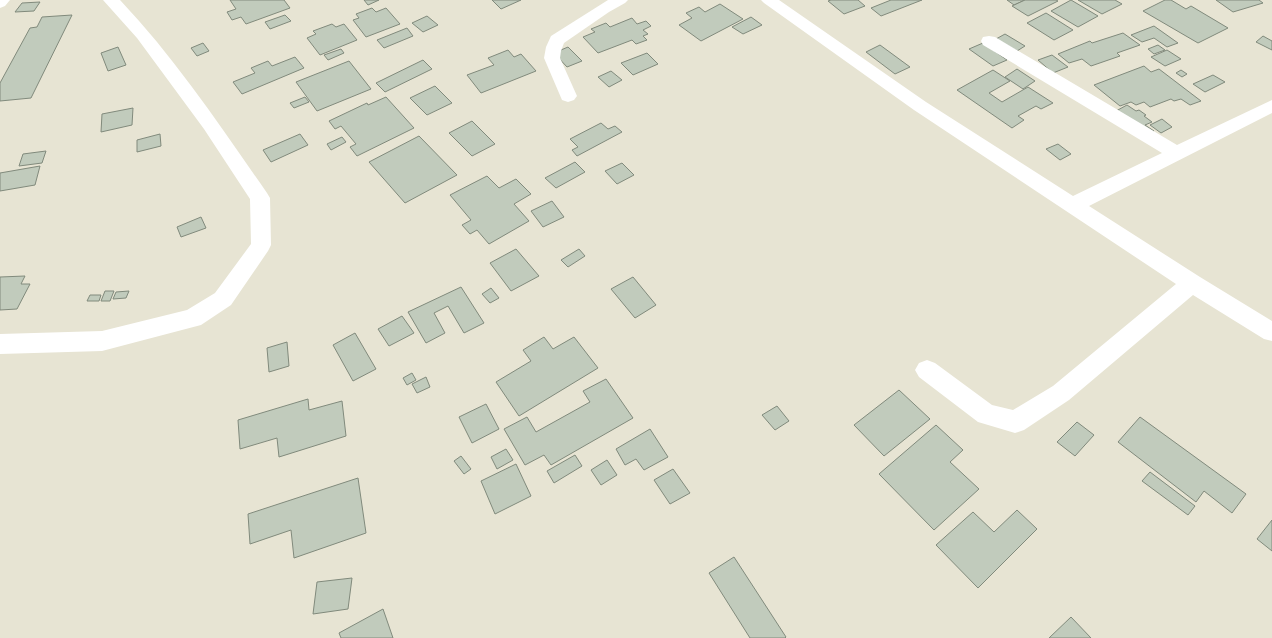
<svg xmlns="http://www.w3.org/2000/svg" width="1272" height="638" font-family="'Playfair Display',serif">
<rect width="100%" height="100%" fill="#e7e4d3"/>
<!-- building -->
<g fill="#c1cbbc" stroke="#818a7c">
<path d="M 230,0 L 284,0 L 290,8 L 246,24 L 241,17 L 232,20 L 227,12 L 236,9 Z"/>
<path d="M 364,0 L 379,0 L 368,5 Z"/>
<path d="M 492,0 L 521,0 L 501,9 Z"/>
<path d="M 831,0 L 858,0 L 865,6 L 844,14 L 828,1 Z"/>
<path d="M 891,0 L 922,0 L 881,16 L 871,8 Z"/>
<path d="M 1007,0 L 1025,0 L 1014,5 Z"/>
<path d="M 1025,0 L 1056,0 L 1058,1 L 1028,16 L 1012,6 Z"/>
<path d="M 1071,0 L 1098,16 L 1078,27 L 1051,11 Z"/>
<path d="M 1078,0 L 1115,0 L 1122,4 L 1102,14 Z"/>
<path d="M 1165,0 L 1171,0 L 1186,9 L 1191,6 L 1228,28 L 1198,43 L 1143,11 Z"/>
<path d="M 1216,0 L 1259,0 L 1263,3 L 1233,12 Z"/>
<path d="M 40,2 L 34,11 L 15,12 L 22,3 Z"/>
<path d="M 720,4 L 743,19 L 701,41 L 679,25 L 692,18 L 686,13 L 699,7 L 705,12 Z"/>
<path d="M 372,8 L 376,12 L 386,8 L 400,24 L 366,37 L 353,20 L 359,18 L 356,14 Z"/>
<path d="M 1046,13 L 1073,30 L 1054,40 L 1027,23 Z"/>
<path d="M 72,15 L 31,98 L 0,101 L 0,83 L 30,28 L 37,27 L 42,17 Z"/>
<path d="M 285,15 L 291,21 L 270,29 L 265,22 Z"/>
<path d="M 427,16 L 438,25 L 423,32 L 412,23 Z"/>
<path d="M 751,17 L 762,25 L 743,34 L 732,27 Z"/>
<path d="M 632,18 L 637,24 L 646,21 L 651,26 L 643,30 L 648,34 L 643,36 L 647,40 L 636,44 L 632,40 L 598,53 L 583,37 L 595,32 L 591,29 L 606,23 L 610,27 Z"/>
<path d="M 332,24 L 336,27 L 344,24 L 357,40 L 320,55 L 307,38 L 316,34 L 313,31 Z"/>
<path d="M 1154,26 L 1178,43 L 1167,47 L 1154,38 L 1142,42 L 1131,35 Z"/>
<path d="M 407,28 L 413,36 L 384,48 L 377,40 Z"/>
<path d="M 1123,33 L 1140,45 L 1117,53 L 1120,56 L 1091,66 L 1082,59 L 1069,63 L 1058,54 L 1090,41 L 1092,43 Z"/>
<path d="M 1005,34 L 1025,46 L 1017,51 L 996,39 Z"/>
<path d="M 1263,36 L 1272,41 L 1272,50 L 1256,42 Z"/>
<path d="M 203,43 L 209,51 L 197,56 L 191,48 Z"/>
<path d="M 983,43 L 1007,60 L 993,66 L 969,49 Z"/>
<path d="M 880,45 L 910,67 L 895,74 L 866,52 Z"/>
<path d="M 1158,45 L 1165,50 L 1154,54 L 1148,49 Z"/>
<path d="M 118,47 L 126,65 L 108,71 L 101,53 Z"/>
<path d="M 568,47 L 582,61 L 567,67 L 554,53 Z"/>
<path d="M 341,49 L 344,53 L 328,60 L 324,55 Z"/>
<path d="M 508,50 L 514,57 L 521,54 L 536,71 L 481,93 L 467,75 L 494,65 L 488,58 Z"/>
<path d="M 1167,50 L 1181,59 L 1165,66 L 1151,57 Z"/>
<path d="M 647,53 L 658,64 L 633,75 L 621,63 Z"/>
<path d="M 1052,55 L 1068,67 L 1053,73 L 1038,60 Z"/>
<path d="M 295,57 L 304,68 L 242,94 L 233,82 L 255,73 L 251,68 L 268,61 L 272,66 Z"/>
<path d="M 423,60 L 432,69 L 385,92 L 376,83 Z"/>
<path d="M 349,61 L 371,89 L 317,111 L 296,82 Z"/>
<path d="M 1144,66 L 1151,72 L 1159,69 L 1201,101 L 1190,105 L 1181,99 L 1174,101 L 1171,99 L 1150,107 L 1144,102 L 1136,105 L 1131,102 L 1120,106 L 1094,85 Z"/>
<path d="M 1017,69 L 1035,81 L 1023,89 L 1005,77 Z"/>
<path d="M 993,70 L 1010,81 L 989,93 L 1002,102 L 1028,87 L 1053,103 L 1041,109 L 1036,106 L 1018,116 L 1024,120 L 1012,128 L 957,90 Z"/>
<path d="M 1181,70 L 1187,74 L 1182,77 L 1176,73 Z"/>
<path d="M 611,71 L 622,80 L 609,87 L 598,77 Z"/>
<path d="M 1213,75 L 1225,82 L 1205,92 L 1193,84 Z"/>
<path d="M 435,86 L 452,103 L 427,115 L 410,98 Z"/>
<path d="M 305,97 L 309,102 L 294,108 L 290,103 Z"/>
<path d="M 386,97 L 414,128 L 357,156 L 350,147 L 356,144 L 341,126 L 335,129 L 329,121 L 367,103 L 368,105 Z"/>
<path d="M 1127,105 L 1136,111 L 1139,110 L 1146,115 L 1144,116 L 1152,122 L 1145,125 L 1154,131 L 1148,134 L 1116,111 Z"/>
<path d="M 133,108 L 132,125 L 101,132 L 102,114 Z"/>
<path d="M 1162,119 L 1172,127 L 1161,133 L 1150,125 Z"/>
<path d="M 472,121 L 495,144 L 472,156 L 449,133 Z"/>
<path d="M 601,123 L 608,129 L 615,126 L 622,132 L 577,156 L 572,150 L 578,147 L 570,139 Z"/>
<path d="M 160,134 L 161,146 L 137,152 L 137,140 Z"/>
<path d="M 300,134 L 308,145 L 271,162 L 263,150 Z"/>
<path d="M 419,136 L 457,175 L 405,203 L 369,162 Z"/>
<path d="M 342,137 L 346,142 L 331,150 L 327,144 Z"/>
<path d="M 1058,144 L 1071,154 L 1060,160 L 1046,149 Z"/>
<path d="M 46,151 L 42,163 L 19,166 L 23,154 Z"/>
<path d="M 575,162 L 585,172 L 556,188 L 545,178 Z"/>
<path d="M 622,163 L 634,175 L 617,184 L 605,171 Z"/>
<path d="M 40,166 L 35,185 L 0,191 L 0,173 Z"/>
<path d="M 487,176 L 499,188 L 516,179 L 531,194 L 514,204 L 529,221 L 489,244 L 477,230 L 470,234 L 462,225 L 471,220 L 450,195 Z"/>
<path d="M 552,201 L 564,217 L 543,227 L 531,211 Z"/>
<path d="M 201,217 L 206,228 L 181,237 L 177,227 Z"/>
<path d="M 516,249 L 539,276 L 511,291 L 490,263 Z"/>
<path d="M 579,249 L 585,256 L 568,267 L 561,260 Z"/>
<path d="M 25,276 L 21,284 L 30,284 L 17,309 L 0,310 L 0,277 Z"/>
<path d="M 633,277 L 656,305 L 635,318 L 611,289 Z"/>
<path d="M 461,287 L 484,323 L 464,333 L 448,306 L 434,313 L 445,333 L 426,343 L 408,312 Z"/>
<path d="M 491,288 L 499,298 L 490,303 L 482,294 Z"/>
<path d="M 105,291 L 114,291 L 110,301 L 101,301 Z"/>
<path d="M 129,291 L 126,298 L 113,299 L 116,292 Z"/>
<path d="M 90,295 L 101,295 L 99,301 L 87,301 Z"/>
<path d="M 402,316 L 414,333 L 389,346 L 378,329 Z"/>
<path d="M 355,333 L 376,369 L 353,381 L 333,345 Z"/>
<path d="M 544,337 L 553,349 L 574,337 L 598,368 L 519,416 L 496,382 L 531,361 L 523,350 Z"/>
<path d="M 287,342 L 289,366 L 269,372 L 267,348 Z"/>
<path d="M 412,373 L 416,380 L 407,385 L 403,378 Z"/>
<path d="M 426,377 L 430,387 L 417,393 L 412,384 Z"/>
<path d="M 606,379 L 633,418 L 551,465 L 544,455 L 525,465 L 504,429 L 527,417 L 536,432 L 590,402 L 583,391 Z"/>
<path d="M 899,390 L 930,419 L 884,456 L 854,425 Z"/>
<path d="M 308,399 L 309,410 L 342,401 L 346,436 L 279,457 L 277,438 L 240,449 L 238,420 Z"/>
<path d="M 486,404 L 499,429 L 472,443 L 459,417 Z"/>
<path d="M 777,406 L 789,421 L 775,430 L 762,415 Z"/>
<path d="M 1140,417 L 1246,494 L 1232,513 L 1204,491 L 1196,502 L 1118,442 Z"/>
<path d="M 1077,422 L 1094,435 L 1075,456 L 1057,442 Z"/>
<path d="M 936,425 L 963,450 L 950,462 L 979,489 L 934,530 L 879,474 Z"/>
<path d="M 650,429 L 668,457 L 644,470 L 636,459 L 625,465 L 616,449 Z"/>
<path d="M 506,449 L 513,460 L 497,469 L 491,457 Z"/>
<path d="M 575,455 L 582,466 L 554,483 L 547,471 Z"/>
<path d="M 461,456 L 471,469 L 464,474 L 454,461 Z"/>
<path d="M 607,460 L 617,475 L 601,485 L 591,470 Z"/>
<path d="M 516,464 L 531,496 L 495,514 L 481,481 Z"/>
<path d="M 673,469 L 690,493 L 670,504 L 654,480 Z"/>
<path d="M 1150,472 L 1195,506 L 1188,515 L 1142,481 Z"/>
<path d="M 358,478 L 366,533 L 294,558 L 291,530 L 250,544 L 248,514 Z"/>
<path d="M 1017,510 L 1037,529 L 978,588 L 936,545 L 973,512 L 994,532 Z"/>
<path d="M 1272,520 L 1272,551 L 1257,539 Z"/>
<path d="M 734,557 L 786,637 L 785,638 L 750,638 L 709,573 Z"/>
<path d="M 352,578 L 348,609 L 313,614 L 317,582 Z"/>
<path d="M 383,609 L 393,638 L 341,638 L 339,633 Z"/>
<path d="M 1071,617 L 1091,638 L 1049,638 Z"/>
</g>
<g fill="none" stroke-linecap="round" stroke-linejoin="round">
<!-- minor -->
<g fill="#fff" fill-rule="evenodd">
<path d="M 103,0 L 120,0 C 175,58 221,127 267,193 L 270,198 L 271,245 L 268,251 L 231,305 L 201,325 L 102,351 L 0,354 L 0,334 L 102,331 L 187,310 L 215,293 L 251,244 L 250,199 L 204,129 L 137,38 Z"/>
<path d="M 608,0 L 628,0 L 625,3 L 609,12 L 564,43 L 561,51 L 560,58 L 577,96 L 574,100 L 568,102 L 562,100 L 544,58 L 546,47 L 551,36 Z"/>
<path d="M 761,0 L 779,0 L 926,102 L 1073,196 L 1162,153 L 983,45 L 981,41 L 983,37 L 989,36 L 995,37 L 1177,145 L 1272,100 L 1272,113 L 1089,206 L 1200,277 L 1272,321 L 1272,341 L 1264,339 L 1193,295 L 1069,400 L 1024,430 L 1015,433 L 978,422 L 919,377 L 915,370 L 919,363 L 927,360 L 935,363 L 992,405 L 1013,410 L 1053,386 L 1176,284 L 914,110 L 764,3 Z"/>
</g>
<!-- major -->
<path fill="#fff" fill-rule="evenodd" d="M 0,0 L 10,0 L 5,6 L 0,8 Z"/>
</g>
</svg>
